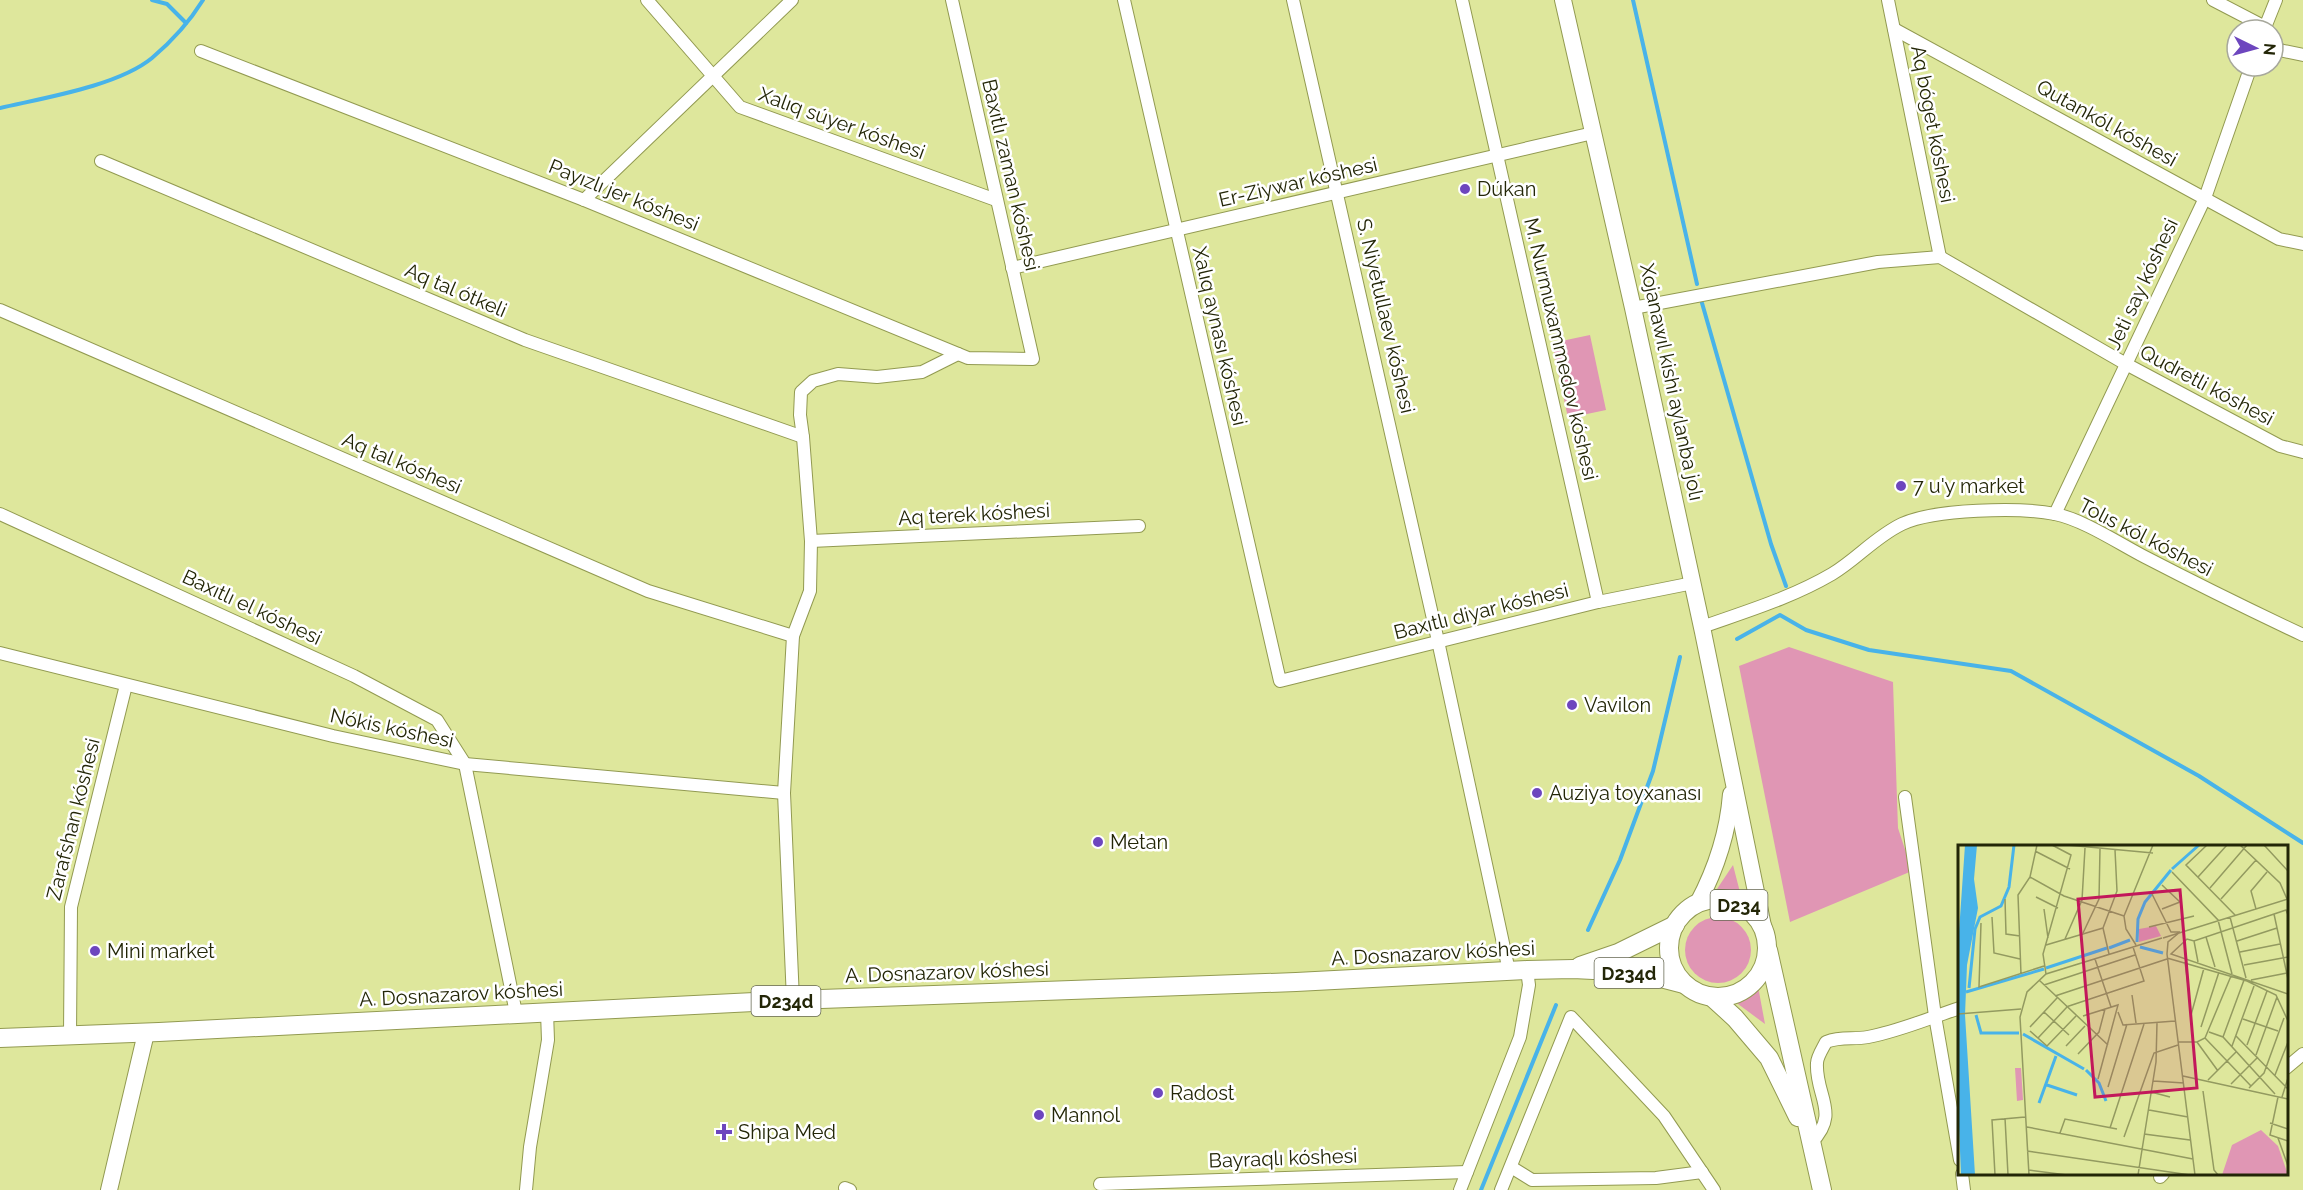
<svg xmlns="http://www.w3.org/2000/svg" width="2303" height="1190" font-family="Raleway,sans-serif">
<rect width="100%" height="100%" fill="#dee79c"/>
<!-- green -->
<g fill="#e096b4">
<path d="M 1590,335 L 1606,410 L 1568,418 L 1552,343 Z"/>
<path d="M 1789,647 L 1893,682 L 1898,828 L 1912,871 L 1790,922 L 1739,666 Z"/>
<path d="M 1733,865 L 1742,900 L 1729,893 L 1715,892 Z"/>
<circle cx="1718" cy="950" r="33"/>
<path d="M 1757,981 L 1765,1024 L 1734,1001 L 1746,994 Z"/>
</g>
<g fill="none" stroke-linecap="round" stroke-linejoin="round">
<!-- stream -->
<g stroke="#48b3e9" stroke-width="4">
<path d="M 152,0 L 167,4 L 186,23"/>
<path d="M 1633,0 L 1697,284"/>
<path d="M 0,108 C 43,98 118,86 152,58 C 171,42 190,21 203,0"/>
<path d="M 1702,303 L 1771,544 L 1786,586"/>
<path d="M 1737,639 L 1780,615 L 1806,630 L 1869,650 L 2011,671 L 2199,776 L 2303,843"/>
<path d="M 1588,930 L 1620,860 L 1653,771 L 1680,657"/>
<path d="M 1481,1190 L 1556,1005"/>
</g>
<!-- street casing -->
<g stroke="#929a51" stroke-width="14">
<g id="street">
<path d="M 647,0 L 740,107 L 996,200"/>
<path d="M 1124,0 L 1280,681 L 1598,602 L 1693,583"/>
<path d="M 1293,0 L 1438,641 L 1509,971"/>
<path d="M 1462,0 L 1598,602"/>
<path d="M 1888,0 L 1940,257"/>
<path d="M 2213,0 L 2265,27 L 2267,30"/>
<path d="M 1894,29 L 2279,239 L 2303,244"/>
<path d="M 2264,30 L 2276,0"/>
<path d="M 2273,39 L 2279,50 L 2303,55"/>
<path d="M 201,51 L 584,200 L 968,358 L 1033,359 L 952,0"/>
<path d="M 101,161 L 525,340 L 803,437"/>
<path d="M 584,200 L 792,0"/>
<path d="M 1940,257 L 2126,364 L 2280,446 L 2303,452"/>
<path d="M 1012,268 L 1593,133"/>
<path d="M 1633,308 L 1878,262 L 1940,257"/>
<path d="M 0,310 L 648,591 L 793,636"/>
<path d="M 0,514 L 354,676 L 437,720 L 465,764 L 516,1013"/>
<path d="M 2055,514 L 2205,198 L 2251,66"/>
<path d="M 811,541 L 1139,526"/>
<path d="M 1702,627 C 1747,611 1791,598 1832,574 C 1857,559 1875,537 1902,524 C 1934,509 2020,507 2055,514 C 2084,520 2118,543 2145,557 C 2197,584 2250,610 2303,635"/>
<path d="M 0,653 L 333,736 L 465,764 L 784,793"/>
<path d="M 1905,797 L 1935,1016 L 1960,1160"/>
<path d="M 793,1000 L 784,793 L 793,636 L 810,591 L 811,541 L 803,437 L 800,415 L 801,392 L 813,381 L 838,374 L 877,377 L 922,372 L 958,354"/>
<path d="M 70,1035 L 71,907 L 126,685"/>
<path d="M 2286,1068 L 2303,1054"/>
<path d="M 1811,1143 C 1841,1113 1815,1096 1817,1063 C 1817,1057 1823,1048 1826,1042 C 1842,1036 1853,1040 1868,1037 C 1900,1031 1929,1018 1960,1008"/>
<path d="M 1511,1167 L 1532,1180 L 1656,1178 L 1702,1172"/>
<path d="M 1962,1174 L 1964,1190"/>
<path d="M 2160,1177 L 2163,1174"/>
<path d="M 1100,1184 L 1467,1172"/>
<path d="M 845,1188 L 850,1190"/>
<path d="M 526,1190 L 530,1147 L 548,1040 L 547,1012"/>
<path d="M 1460,1190 L 1520,1037 L 1529,985 L 1527,970"/>
<path d="M 1501,1190 L 1571,1017 L 1664,1116 L 1714,1190"/>
</g>
</g>
<!-- secondary casing -->
<g stroke="#929a51" stroke-width="18">
<g id="secondary">
<path d="M 1563,0 L 1633,308 L 1703,632 L 1764,931"/>
<path d="M 1698,903 C 1716,869 1728,833 1731,794"/>
<path d="M 109,1190 L 146,1033"/>
</g>
</g>
<!-- primary casing -->
<g stroke="#929a51" stroke-width="20">
<g id="primary">
<circle cx="1718" cy="948" r="49"/>
<path d="M 1768,950 L 1822,1190"/>
<path d="M 1580,966 L 1618,953 L 1675,925"/>
<path d="M 1712,997 L 1735,1018 L 1769,1058 L 1798,1117"/>
<path d="M 0,1038 L 159,1032 L 793,1000 L 1296,982 L 1527,970 L 1573,969 L 1614,971 L 1657,977 L 1684,984"/>
</g>
</g>
<!-- street -->
<use href="#street" stroke="#fff" stroke-width="12"/>
<!-- secondary -->
<use href="#secondary" stroke="#fff" stroke-width="16"/>
<!-- primary -->
<use href="#primary" stroke="#fff" stroke-width="18"/>
</g>
<!-- markers -->
<g fill="#6d46be" stroke="#fff" stroke-width="2">
<circle cx="1465" cy="189" r="6"/>
<circle cx="1901" cy="486" r="6"/>
<circle cx="1572" cy="705" r="6"/>
<circle cx="1537" cy="793" r="6"/>
<circle cx="1098" cy="842" r="6"/>
<circle cx="95" cy="951" r="6"/>
<circle cx="1158" cy="1093" r="6"/>
<circle cx="1039" cy="1115" r="6"/>
<path d="M721 1123h6v6h6v6h-6v6h-6v-6h-6v-6h6z"/>
</g>
<g text-anchor="middle" dominant-baseline="central" stroke-width="5" stroke-linejoin="round" paint-order="stroke">
<!-- shield labels -->
<g fill="#fff" stroke="#656751" stroke-width="1.5">
<rect x="1710.5" y="890" width="57" height="30" rx="4.5"/>
<rect x="1594.5" y="958" width="69" height="30" rx="4.5"/>
<rect x="751.5" y="986" width="69" height="30" rx="4.5"/>
</g>
<g font-size="18" font-weight="bold" fill="#232607">
<text x="1739" y="905">D234</text>
<text x="1629" y="973">D234d</text>
<text x="786" y="1001">D234d</text>
</g>
<!-- street labels -->
<g font-size="20" fill="#232607" stroke="#fff">
<text transform="translate(842 123) rotate(20)">Xalıq súyer kóshesi</text>
<text transform="translate(2107 123) rotate(29)">Qutankól kóshesi</text>
<text transform="translate(1933 124) rotate(79)">Aq bóget kóshesi</text>
<text transform="translate(1011 175) rotate(77)">Baxıtlı zaman kóshesi</text>
<text transform="translate(1298 182) rotate(-13)">Er-Ziywar kóshesi</text>
<text transform="translate(624 195) rotate(22)">Payızlı jer kóshesi</text>
<text transform="translate(2142 284) rotate(-65)">Jeti say kóshesi</text>
<text transform="translate(456 290) rotate(23)">Aq tal ótkeli</text>
<text transform="translate(1386 316) rotate(77)">S. Niyetullaev kóshesi</text>
<text transform="translate(1220 336) rotate(77)">Xalıq aynası kóshesi</text>
<text transform="translate(1561 349) rotate(77)">M. Nurmuxammedov kóshesi</text>
<text transform="translate(1672 382) rotate(78)">Xojanawıl kishi aylanba jolı</text>
<text transform="translate(2207 385) rotate(28)">Qudretli kóshesi</text>
<text transform="translate(402 463) rotate(23)">Aq tal kóshesi</text>
<text transform="translate(974 514) rotate(-3)">Aq terek kóshesi</text>
<text transform="translate(2146 537) rotate(27)">Tolıs kól kóshesi</text>
<text transform="translate(252 607) rotate(25)">Baxıtlı el kóshesi</text>
<text transform="translate(1481 611) rotate(-14)">Baxıtlı diyar kóshesi</text>
<text transform="translate(392 728) rotate(12)">Nókis kóshesi</text>
<text transform="translate(73 819) rotate(-76)">Zarafshan kóshesi</text>
<text transform="translate(1433 953) rotate(-3)">A. Dosnazarov kóshesi</text>
<text transform="translate(947 972) rotate(-2)">A. Dosnazarov kóshesi</text>
<text transform="translate(461 994) rotate(-3)">A. Dosnazarov kóshesi</text>
<text transform="translate(1283 1158) rotate(-2)">Bayraqlı kóshesi</text>
</g>
<!-- poi labels -->
<g font-size="20" fill="#232607" stroke="#fff" text-anchor="start">
<text x="1477" y="189">Dúkan</text>
<text x="1913" y="486">7 u'y market</text>
<text x="1584" y="705">Vavilon</text>
<text x="1549" y="793">Auziya toyxanası</text>
<text x="1110" y="842">Metan</text>
<text x="107" y="951">Mini market</text>
<text x="1170" y="1093">Radost</text>
<text x="1051" y="1115">Mannol</text>
<text x="738" y="1132">Shipa Med</text>
</g>
</g>
<!-- overview -->
<g transform="translate(1958 845)">
<rect width="330" height="330" fill="#dee79c"/>
<path d="M 198,81 L 203,91 L 181,97 L 181,84 ZM 57,223 L 63,223 L 65,255 L 59,256 ZM 303,285 L 320,301 L 330,330 L 264,330 L 274,300 Z" fill="#e096b4"/>
<path d="M 7,0 L 19,0 L 16,34 L 20,63 L 9,120 L 7,170 L 17,330 L 3,330 L 0,257 L 0,101 Z" fill="#48b3e9"/>
<path fill="none" stroke="#48b3e9" stroke-width="3" d="M 214,24 L 241,0M 179,97 L 180,74 L 187,57 L 213,25M 182,102 L 205,108M 151,103 L 172,95M 88,123 L 149,103M 11,143 L 17,84 L 22,72 L 43,61 L 51,42 L 56,0M 8,147 L 86,124M 18,170 L 23,188 L 61,188M 65,189 L 126,224M 128,225 L 141,238 L 148,256M 89,240 L 119,250M 81,258 L 98,211"/>
<path fill="none" stroke="#939a60" stroke-width="1.5" d="M 109,0 L 195,8M 249,0 L 228,20 L 277,70M 282,0 L 322,38 L 329,54M 306,0 L 330,26M 77,6 L 112,24M 214,27 L 260,75 L 274,129M 72,32 L 106,51 L 166,71M 240,32 L 269,0M 204,40 L 222,57M 252,43 L 289,0M 194,49 L 213,87 L 222,87M 78,52 L 100,63M 47,54 L 48,89 L 62,91M 263,54 L 298,15M 86,64 L 90,93M 204,64 L 222,57M 298,64 L 293,46 L 309,27M 316,69 L 330,134M 330,70 L 328,65 L 236,96 L 229,94 L 213,109 L 330,149M 34,72 L 36,108 L 62,114M 272,72 L 288,133M 23,78 L 21,142 L 86,121M 191,82 L 236,71M 145,83 L 159,46 L 157,5M 145,83 L 151,109M 222,87 L 210,97 L 209,109 L 237,330M 125,88 L 141,54 L 142,4M 248,92 L 257,122M 205,93 L 330,54M 107,94 L 124,55 L 127,3M 236,96 L 240,117M 279,96 L 319,83M 88,100 L 145,83M 178,100 L 168,84 L 166,71 L 195,0M 282,107 L 322,99M 209,113 L 289,136 L 318,150 L 330,176M 137,114 L 153,162M 227,117 L 231,148M 286,120 L 330,112M 63,129 L 60,50 L 72,32 L 79,0M 88,129 L 85,109 L 113,10 L 94,0M 81,135 L 150,200M 293,135 L 329,128M 86,140 L 177,110M 174,150 L 178,178M 97,151 L 209,114M 108,162 L 186,136 L 175,102M 86,167 L 111,190M 160,167 L 165,180 L 217,176M 0,169 L 63,164M 233,170 L 246,123M 125,171 L 160,160 L 140,234M 285,174 L 320,186M 72,182 L 99,153M 243,182 L 261,127M 72,186 L 89,201 L 118,171M 251,187 L 265,192 L 317,249M 278,191 L 330,244M 265,192 L 286,135M 80,193 L 109,162M 247,193 L 293,241M 220,197 L 239,197 L 247,193 L 273,131M 239,197 L 260,226M 289,200 L 309,146M 108,201 L 127,181M 274,201 L 296,141M 120,209 L 141,187 L 147,164M 298,210 L 319,152M 317,230 L 330,197M 225,231 L 330,254M 250,235 L 278,207M 195,236 L 226,238M 273,239 L 300,212M 150,242 L 169,179M 291,243 L 306,228 L 326,173M 245,246 L 256,325 L 260,330M 193,247 L 212,252M 320,252 L 312,290 L 330,296M 324,252 L 330,233M 191,265 L 230,272M 47,273 L 50,330M 312,278 L 330,284M 69,282 L 235,314M 152,283 L 186,179M 102,288 L 107,274 L 159,284M 186,289 L 232,295M 166,292 L 196,208 L 220,200M 320,293 L 330,321M 69,306 L 232,330M 71,325 L 109,330M 37,330 L 34,275 L 67,272M 71,330 L 62,172 L 69,147 L 88,129 L 204,93M 180,330 L 198,217 L 199,178"/>
<path fill="#c2185b" fill-opacity="0.15" stroke="#c2185b" stroke-width="3" d="M 222,45 L 239,243 L 137,252 L 120,54 Z"/>
<rect width="330" height="330" fill="none" stroke="#232607" stroke-width="3"/>
</g>
<!-- north arrow -->
<g transform="translate(2255 48) rotate(95)"><circle r="28" fill="#ffffff" stroke="#a7a89c" stroke-width="1.5"/>
<path d="M0-4.5L10 22L0 15L-10 22Z" fill="#6d46be"/>
<text y="-9" font-size="16" font-weight="bold" text-anchor="middle" fill="#232607">N</text>
</g>
</svg>
